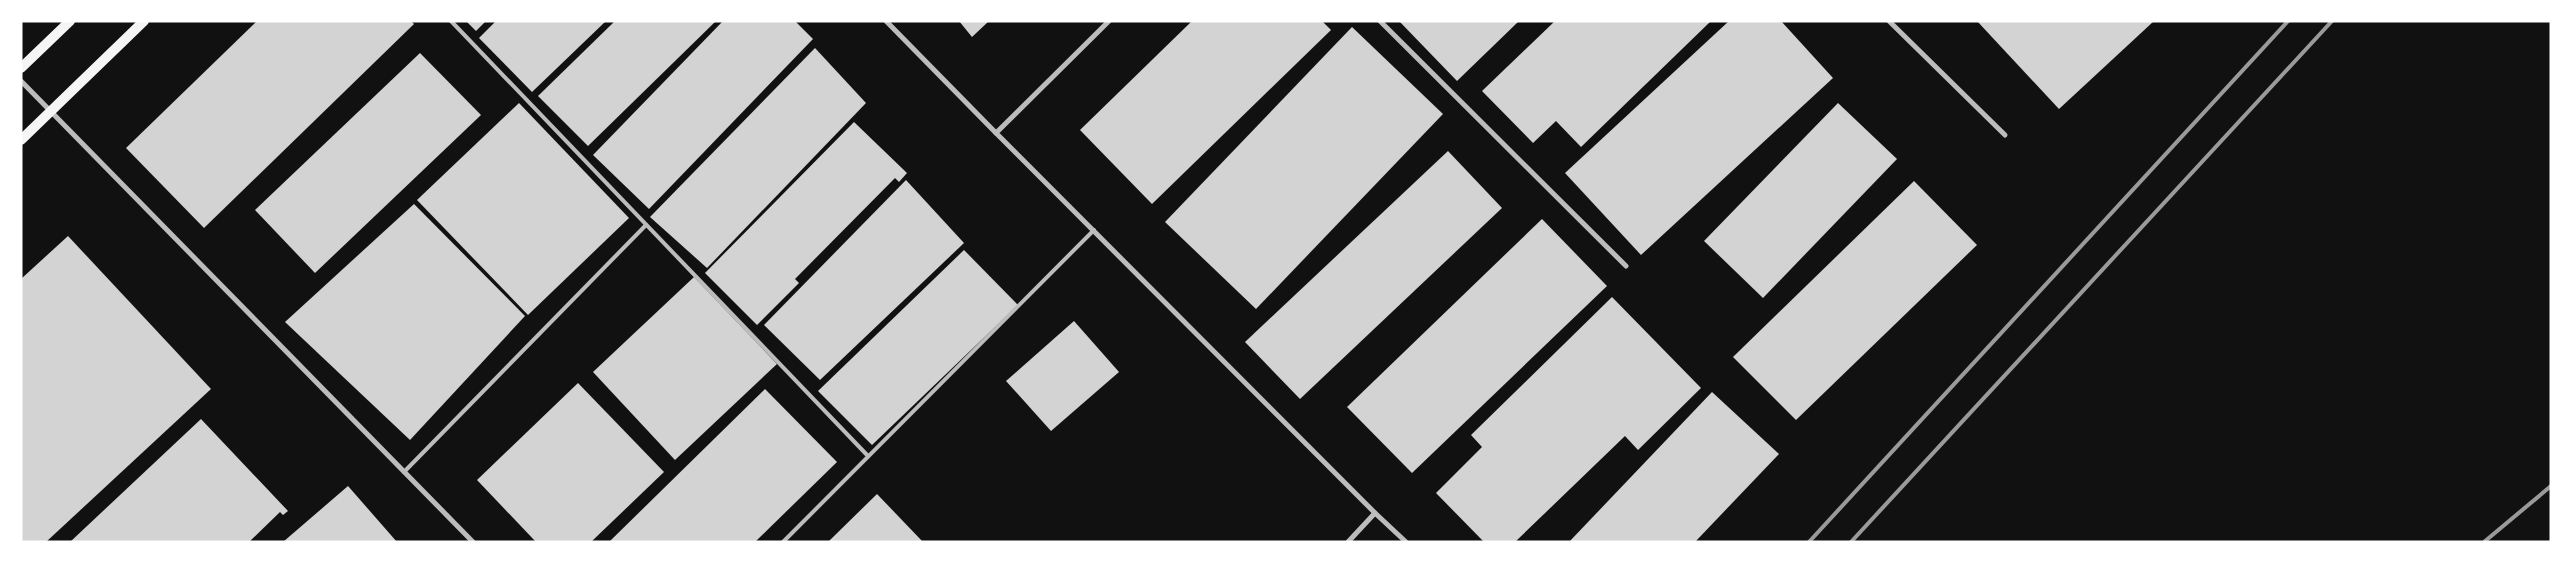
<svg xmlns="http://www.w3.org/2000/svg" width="2572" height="563" font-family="Ubuntu,sans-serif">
<rect width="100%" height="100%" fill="#111"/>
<!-- building -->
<g fill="#d3d3d3">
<path d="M 257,21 L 411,21 L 414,24 L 204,228 L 126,148 Z"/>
<path d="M 466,21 L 486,21 L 476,31 Z"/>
<path d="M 496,21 L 606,21 L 532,92 L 479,38 Z"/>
<path d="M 615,21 L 716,21 L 588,146 L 538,96 Z"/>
<path d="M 723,21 L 795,21 L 813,39 L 649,209 L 593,155 Z"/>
<path d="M 959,21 L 989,21 L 972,37 Z"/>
<path d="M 1192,21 L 1322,21 L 1331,30 L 1152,204 L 1080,130 Z"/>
<path d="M 1399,21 L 1519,21 L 1457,81 Z"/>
<path d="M 1555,21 L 1711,21 L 1581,147 L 1556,121 L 1533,143 L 1482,91 Z"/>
<path d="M 1729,21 L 1781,21 L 1833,78 L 1641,255 L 1565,173 Z"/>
<path d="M 1977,21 L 2154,21 L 2059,109 Z"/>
<path d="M 1352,27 L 1443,114 L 1256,309 L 1165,222 Z"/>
<path d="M 815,48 L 866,103 L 707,268 L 650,217 Z"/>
<path d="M 420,53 L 481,115 L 315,273 L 255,210 Z"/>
<path d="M 519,103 L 629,218 L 528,315 L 417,200 Z"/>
<path d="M 1838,103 L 1897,159 L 1763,298 L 1704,241 Z"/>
<path d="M 854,122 L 907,173 L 899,182 L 895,178 L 795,279 L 799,283 L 757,325 L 705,273 Z"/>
<path d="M 1448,151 L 1502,208 L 1300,399 L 1245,342 Z"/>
<path d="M 906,180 L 964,243 L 820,380 L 764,325 Z"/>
<path d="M 1914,181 L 1977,245 L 1796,420 L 1733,357 Z"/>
<path d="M 414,204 L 525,316 L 410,440 L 285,322 Z"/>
<path d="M 1542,219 L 1607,286 L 1412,473 L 1347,407 Z"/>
<path d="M 68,236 L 211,389 L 46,542 L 21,542 L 21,279 Z"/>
<path d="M 964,250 L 1018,305 L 872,445 L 818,391 Z"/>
<path d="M 694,277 L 777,364 L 675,460 L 593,372 Z"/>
<path d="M 1612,297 L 1701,388 L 1638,450 L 1625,436 L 1515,542 L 1484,542 L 1436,493 L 1482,447 L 1471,435 Z"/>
<path d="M 1074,321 L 1119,372 L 1051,431 L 1006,381 Z"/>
<path d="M 578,383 L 664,472 L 591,542 L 536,542 L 477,480 Z"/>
<path d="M 765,389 L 837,462 L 755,542 L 609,542 Z"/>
<path d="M 1712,392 L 1779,454 L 1695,542 L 1569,542 Z"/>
<path d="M 201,419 L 288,511 L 283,515 L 280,512 L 249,542 L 70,542 Z"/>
<path d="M 348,486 L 397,542 L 283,542 Z"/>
<path d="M 877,494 L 923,542 L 828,542 Z"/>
</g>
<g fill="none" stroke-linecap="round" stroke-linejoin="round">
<!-- service -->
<g stroke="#bcbcbc" stroke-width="4">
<path d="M 451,21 L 868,456"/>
<path d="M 404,472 L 646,225"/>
<path d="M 783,542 L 1094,230"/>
</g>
<!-- minor -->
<g stroke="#bcbcbc" stroke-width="5">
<path d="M 886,21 L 996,133"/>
<path d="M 1109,21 L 996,133 L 1375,513"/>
<path d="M 1380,21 L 1626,266"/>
<path d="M 1889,21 L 2005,135"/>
<path d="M 21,81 L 473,542"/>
<path d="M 1348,542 L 1375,513 L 1406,542"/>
</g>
<!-- secondary -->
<g stroke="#f5f5f5" stroke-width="10">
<path d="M 21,68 L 70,21"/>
<path d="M 21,140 L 144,21"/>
</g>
<!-- rail -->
<g stroke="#9a9a9a" stroke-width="4">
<path d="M 1809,542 L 2288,21"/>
<path d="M 1851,542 L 2332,21"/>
<path d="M 2484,542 L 2551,486"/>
</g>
</g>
<!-- border -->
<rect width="2572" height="563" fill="none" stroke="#ffffff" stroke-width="45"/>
</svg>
